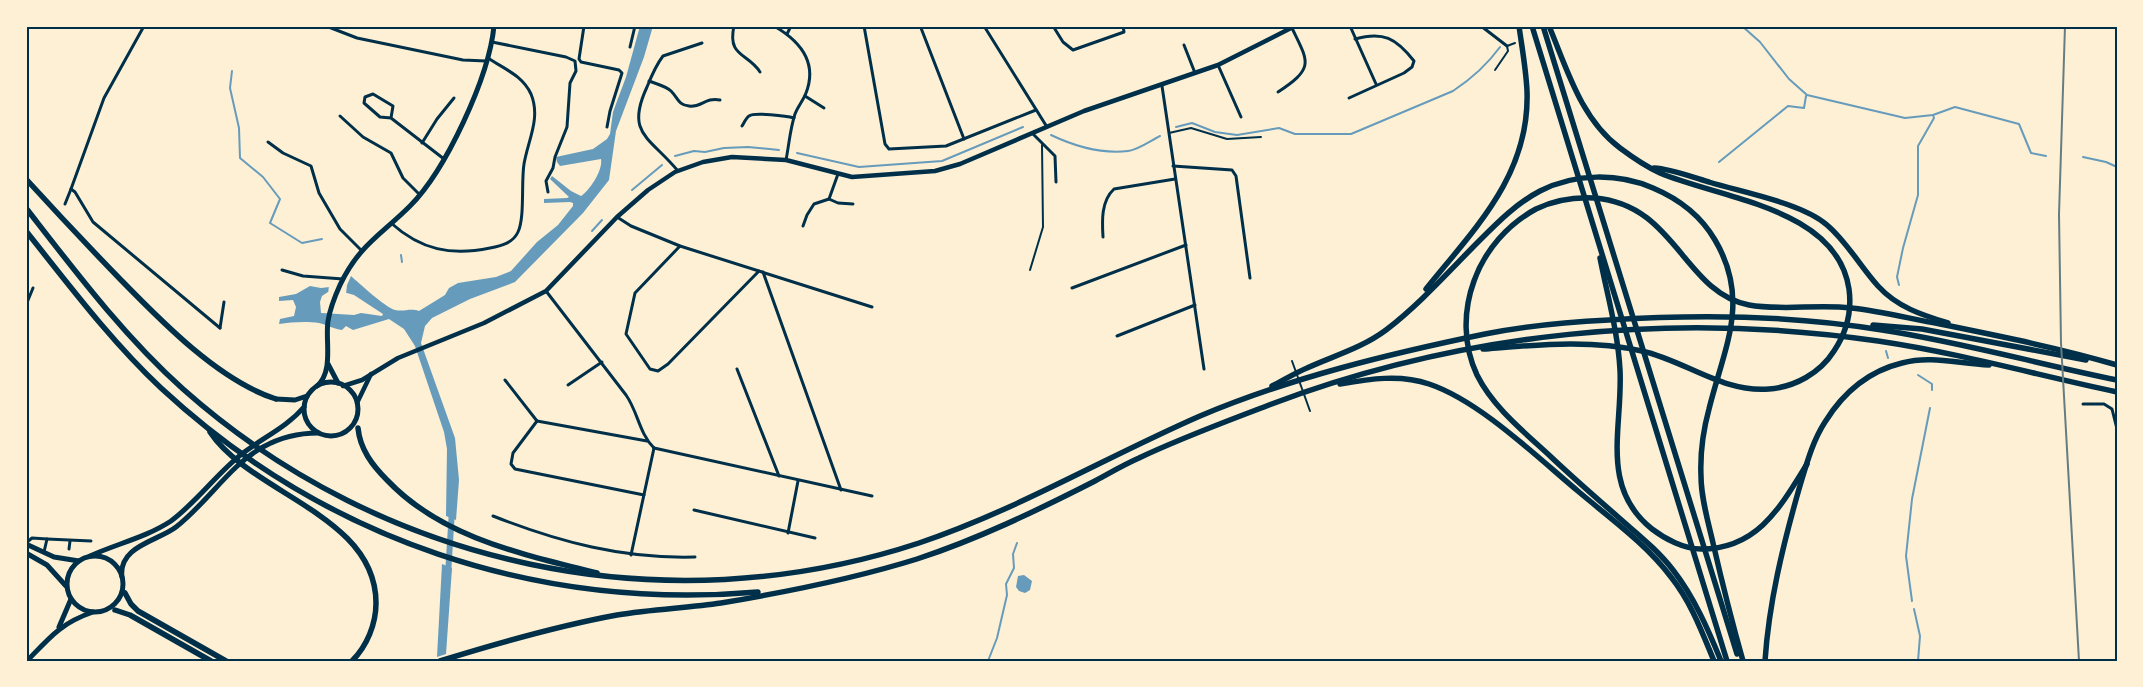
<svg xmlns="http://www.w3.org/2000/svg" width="2143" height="687" font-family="'Zilla Slab',serif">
<rect width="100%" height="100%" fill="#fdf0d5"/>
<!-- water -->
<g fill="#669bbc" fill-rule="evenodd">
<path d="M 640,26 L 653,26 L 644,57 L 616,131 L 609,180 L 583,213 L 515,282 L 470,299 L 432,318 L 425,326 L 421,343 L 455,438 L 459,480 L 456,520 L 446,516 L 447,449 L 444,432 L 415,346 L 404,329 L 389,319 L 353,330 L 346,326 L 342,330 C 334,329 327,325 319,323 C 307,321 291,322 279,324 L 280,319 L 294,316 L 296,307 L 293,300 L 279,301 L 279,297 L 296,294 L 310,286 L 321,288 L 347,285 L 351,276 C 360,284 385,307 395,310 C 404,312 410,308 419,311 L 445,295 L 449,288 L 458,283 L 496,277 L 511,271 L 537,242 L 558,225 L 573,206 L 573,203 L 570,202 L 544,203 L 544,199 L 567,198 L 569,197 L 550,179 L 552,176 L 571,191 L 581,196 C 590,190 603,170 601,159 L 560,166 L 557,162 L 556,157 L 593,149 L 607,139 L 610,134 L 613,112 L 626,77 ZM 328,292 L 347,293 L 354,295 L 383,314 L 382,316 L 361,313 L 354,315 L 321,313 L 320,302 L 322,296 Z"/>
<path d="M 442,564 L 452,568 L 446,654 L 437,657 Z"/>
<path d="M 1024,575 L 1032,581 L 1030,590 L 1025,593 L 1019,591 L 1016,587 L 1018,576 Z"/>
</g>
<!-- pier -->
<path fill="#fdf0d5" d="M 329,285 L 347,285 L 346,294 L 328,295 Z"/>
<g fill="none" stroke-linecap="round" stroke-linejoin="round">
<!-- stream -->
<g stroke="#669bbc" stroke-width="2">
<path d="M 1742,26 L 1760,42 L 1789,79 L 1807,95 L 1905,118 L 1933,115 L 1955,107 L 2019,124 L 2031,153 L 2046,156"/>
<path d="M 232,71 L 230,88 L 239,128 L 240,158 L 263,177 L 280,199 L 270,223 L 302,243 L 322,239"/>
<path d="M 1176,127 L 1192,123 L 1215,132 L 1237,135 L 1279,128 L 1295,134 L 1351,134 L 1453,91 C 1471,79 1487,65 1500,47"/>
<path d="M 1051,135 C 1074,146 1102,154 1128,151 C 1138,150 1150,141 1160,136"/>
<path d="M 797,153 L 859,167 L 942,161 L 1023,127"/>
<path d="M 675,156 L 694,151 L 705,152 L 724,148 L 748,147 L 779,150"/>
<path d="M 2083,157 L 2106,162 L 2117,167"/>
<path d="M 1719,162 L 1788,106 L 1804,108 L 1806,96"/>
<path d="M 632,190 L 662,165"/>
<path d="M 592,231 L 602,220"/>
<path d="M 401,255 L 402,262"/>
<path d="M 1899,285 L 1897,277 L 1903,248 L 1918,195 L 1918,146 L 1934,118 L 1933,115"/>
<path d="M 1886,351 L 1888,358"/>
<path d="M 1918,375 L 1932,384 L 1932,390"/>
<path d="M 1912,601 L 1906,556 L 1912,499 L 1930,408"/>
<path d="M 1914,609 L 1920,636 L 1918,661"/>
<path d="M 988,661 L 997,638 L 1007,595 L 1006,584 L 1014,568 L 1013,554 L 1017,543"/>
</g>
<!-- canal -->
<path stroke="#669bbc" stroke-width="6" d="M 448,575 L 452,510"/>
<!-- service -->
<g stroke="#003049" stroke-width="2">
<path d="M 1495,70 L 1508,51 L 1507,46 L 1515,43"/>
<path d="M 1169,133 L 1191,128 L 1227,139 L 1261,137"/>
<path d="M 1030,270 L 1043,227 L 1042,145"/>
<path d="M 1292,361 L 1310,411"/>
</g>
<!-- minor -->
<g stroke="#003049" stroke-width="3">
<path d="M 144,26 L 104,98 L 71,189 L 75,192 L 93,222 L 220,328"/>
<path d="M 326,26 L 357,38 L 463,60 L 486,61"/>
<path d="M 584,26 L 579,59 L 581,62 L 619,70 L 622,73 L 610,111 L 607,127"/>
<path d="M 734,26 C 727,57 748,53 760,72"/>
<path d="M 774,26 C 800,41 818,62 806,93 C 803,101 798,106 795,114 C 790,129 789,145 786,160"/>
<path d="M 864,26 L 885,144 L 889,149 L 946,146 L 1036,110"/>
<path d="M 984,26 L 1047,127"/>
<path d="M 1053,26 L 1063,42 L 1073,50 L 1124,32 L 1123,26"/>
<path d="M 1350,26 L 1376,84"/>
<path d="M 1481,26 L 1507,46"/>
<path d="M 921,28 L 964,139"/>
<path d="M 787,34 L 791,26"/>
<path d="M 492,42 L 566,57 L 575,61 L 576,71 L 570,83 L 567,127 L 555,157 L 553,168 L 546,181 L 548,192"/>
<path d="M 1184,45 L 1195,73"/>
<path d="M 630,47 L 635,26"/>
<path d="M 1218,65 L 1241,117"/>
<path d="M 649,81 C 656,84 666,86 671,91 C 678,98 678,105 689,106 C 701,108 705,97 720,100"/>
<path d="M 1162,86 L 1204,369"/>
<path d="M 1278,92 C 1316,67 1308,62 1291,26"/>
<path d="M 805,96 L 824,108"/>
<path d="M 1349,98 L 1404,73 L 1412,67 L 1414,61 C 1396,38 1383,31 1355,39"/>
<path d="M 340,116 L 363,137 L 391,153 L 403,178 L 419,194"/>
<path d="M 391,118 L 393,106 L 373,94 L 365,97 L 364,103 L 380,117 L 391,118 L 444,159"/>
<path d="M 742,126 C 744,123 746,118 749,116 C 754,112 787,116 794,118"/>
<path d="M 1033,134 L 1055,156 L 1056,182"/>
<path d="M 268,142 L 283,153 L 311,166 L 319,193 L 340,229 L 361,250"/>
<path d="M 422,143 L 437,119 L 454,98"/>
<path d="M 1173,166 L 1232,170 L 1236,176 L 1250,278"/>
<path d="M 678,171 C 650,137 625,134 647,87 C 651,77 656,65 663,56 L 702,43"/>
<path d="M 829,199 L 838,174"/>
<path d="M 65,204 L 71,189"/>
<path d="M 617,217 L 631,226 L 680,246 L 872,307"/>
<path d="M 391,223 C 421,250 451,256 490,248 C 501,246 513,243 518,232 C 525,217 521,182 524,164 C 528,140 541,118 531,94 C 522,75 504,69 488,58"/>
<path d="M 803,226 L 807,215 L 814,204 L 829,199 L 838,203 L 853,204"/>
<path d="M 1103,237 C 1102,221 1101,201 1114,189 L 1175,179"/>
<path d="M 680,246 L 635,293 L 626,334 L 650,369 L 658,371 L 668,364 L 759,271"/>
<path d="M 282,270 L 303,276 L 343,279"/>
<path d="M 763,272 L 841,490"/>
<path d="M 1072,288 L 1186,245"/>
<path d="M 546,291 L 626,395 C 638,412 639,433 654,448"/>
<path d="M 26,305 L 33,288"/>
<path d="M 220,328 L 224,302"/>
<path d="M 1117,336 L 1195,305"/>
<path d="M 737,369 L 779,476"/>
<path d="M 505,380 L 537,421"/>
<path d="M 568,385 L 602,362"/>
<path d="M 2083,404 L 2104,404 L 2112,409 L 2117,429"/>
<path d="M 654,448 L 872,496"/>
<path d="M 644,495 L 515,469 L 511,464 L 513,453 L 537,421 L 647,441"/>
<path d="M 694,510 L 815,538"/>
<path d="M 493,516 C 559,542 623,559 695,557"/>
<path d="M 788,533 L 798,481"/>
<path d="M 47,539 L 91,541"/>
<path d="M 26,543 L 32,538 L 47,539 L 44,552"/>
<path d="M 69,549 L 70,541"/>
<path d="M 631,555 L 654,448"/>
</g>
<!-- secondary -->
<g stroke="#003049" stroke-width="4.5">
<path d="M 343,386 L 362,380 L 398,358 L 484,323 L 546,291 L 617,217 L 648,190 L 675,172 L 703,162 L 732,157 L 786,160 L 852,177 L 935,171 L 960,164 L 1084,111 L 1218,65 L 1295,26"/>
<path d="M 357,403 L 371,374"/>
</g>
<!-- primary -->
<g stroke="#003049" stroke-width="5">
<path d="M 328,364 L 338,383"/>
<path d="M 317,386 C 334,371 325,341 328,321 C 330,309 335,296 340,285 C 359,245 381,235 410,206 C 446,170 489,77 494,26"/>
<path d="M 59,627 L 71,599"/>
<path d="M 27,661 C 50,637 61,623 93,612"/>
</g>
<!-- trunk -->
<g stroke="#003049" stroke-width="5">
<circle cx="331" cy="409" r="27"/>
<path d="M 276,399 L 295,400 L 307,396"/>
<path d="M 26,544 L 54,557 L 79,561"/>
<path d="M 26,553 L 47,565 L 66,586"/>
<path d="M 90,556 C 116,544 147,537 171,521 C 198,501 217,473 243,453 C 264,437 287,427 304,407"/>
<circle cx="95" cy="584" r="28"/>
<path d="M 122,577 C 118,546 158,541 176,527 C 206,504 231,464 263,447 C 281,437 298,433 318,433"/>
</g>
<!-- motorway -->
<g stroke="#003049" stroke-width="5.5">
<path d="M 1532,26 L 1727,661"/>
<path d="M 1543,26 L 1737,654"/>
<path d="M 1654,168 C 1672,169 1691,177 1709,182 C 1741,192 1802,203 1827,225 C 1847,242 1860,266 1878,286 C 1897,307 1922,315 1948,323"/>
<path d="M 26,179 C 57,213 88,246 120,279 C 161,321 219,381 276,399"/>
<path d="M 26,208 C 75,271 123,335 183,389 C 383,567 664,627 919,543 C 1017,510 1106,457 1200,416 C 1290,378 1388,354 1485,334 C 1525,326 1568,322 1609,320 C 1701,314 1792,315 1882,330 C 1961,342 2038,364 2117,380"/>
<path d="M 26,231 C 69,285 111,341 161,388 C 325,540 537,611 758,592"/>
<path d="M 1600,258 C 1607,294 1618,332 1620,370 C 1623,427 1599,487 1652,529 C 1665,539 1684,549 1701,549 C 1758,549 1781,506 1807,464"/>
<path d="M 1426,289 C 1475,228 1530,175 1527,91 C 1526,69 1522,48 1519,26"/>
<path d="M 1873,325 L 1922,329 L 2086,360"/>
<path d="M 1483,349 C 1535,345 1590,339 1642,351 C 1686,361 1723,393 1769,389 C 1795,387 1820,373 1834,351 C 1846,333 1852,311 1849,289 C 1837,208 1722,199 1660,173 C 1647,167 1632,157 1620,148 C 1581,119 1567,69 1549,26"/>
<path d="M 1340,384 C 1369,379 1400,374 1429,384 C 1480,401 1538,458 1579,492 C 1611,519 1646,544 1671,577 C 1691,602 1702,632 1714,661"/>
<path d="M 1272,386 C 1284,380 1295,373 1307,368 C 1333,356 1362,348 1386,330 C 1420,304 1450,270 1480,240 C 1499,221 1517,203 1540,191 C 1575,173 1618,173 1653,188 C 1679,199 1701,216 1715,240 C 1751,301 1724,348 1709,409 C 1703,431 1700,453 1701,476 C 1701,498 1708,521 1713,543 C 1722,582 1732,622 1743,661"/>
<path d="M 358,428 C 360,449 372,465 387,480 C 442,538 522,554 597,573"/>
<path d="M 210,432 C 251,494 376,515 376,603 C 376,624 367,646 352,661"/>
<path d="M 125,593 L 131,604 L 138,611 L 226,661"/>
<path d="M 115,610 L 130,615 L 211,661"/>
<path d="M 440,661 C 498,643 557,626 617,615 C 652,609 687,608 721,603 C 787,592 853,579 917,559 C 978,539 1036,511 1093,482 C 1108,474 1123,465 1139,458 C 1181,438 1225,422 1269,405 C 1462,332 1673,311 1878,341 C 1959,353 2037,375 2117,392"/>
<path d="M 1721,661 C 1708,629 1694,597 1673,570 C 1657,549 1636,533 1617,516 C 1594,496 1571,476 1549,455 C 1523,431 1493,407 1477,375 C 1463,345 1463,311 1474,281 C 1485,250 1508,224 1536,209 C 1555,200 1574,197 1594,198 C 1676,204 1683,292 1749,305 C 1782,311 1817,304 1851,308 C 1881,311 1911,319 1940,324 C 1999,336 2059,348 2117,365"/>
<path d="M 1765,661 C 1769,602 1783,545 1799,489 C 1806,466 1812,442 1825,422 C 1843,393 1869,371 1902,363 C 1931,355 1959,364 1989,365"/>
</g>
<!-- rail -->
<path stroke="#657d81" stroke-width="2" d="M 2065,26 L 2059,214 L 2061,343 L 2079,661"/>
</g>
<!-- border -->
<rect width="2143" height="687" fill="none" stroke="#fdf0d5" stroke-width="55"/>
<rect x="28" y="28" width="2088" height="632" fill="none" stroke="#003049" stroke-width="2"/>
</svg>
